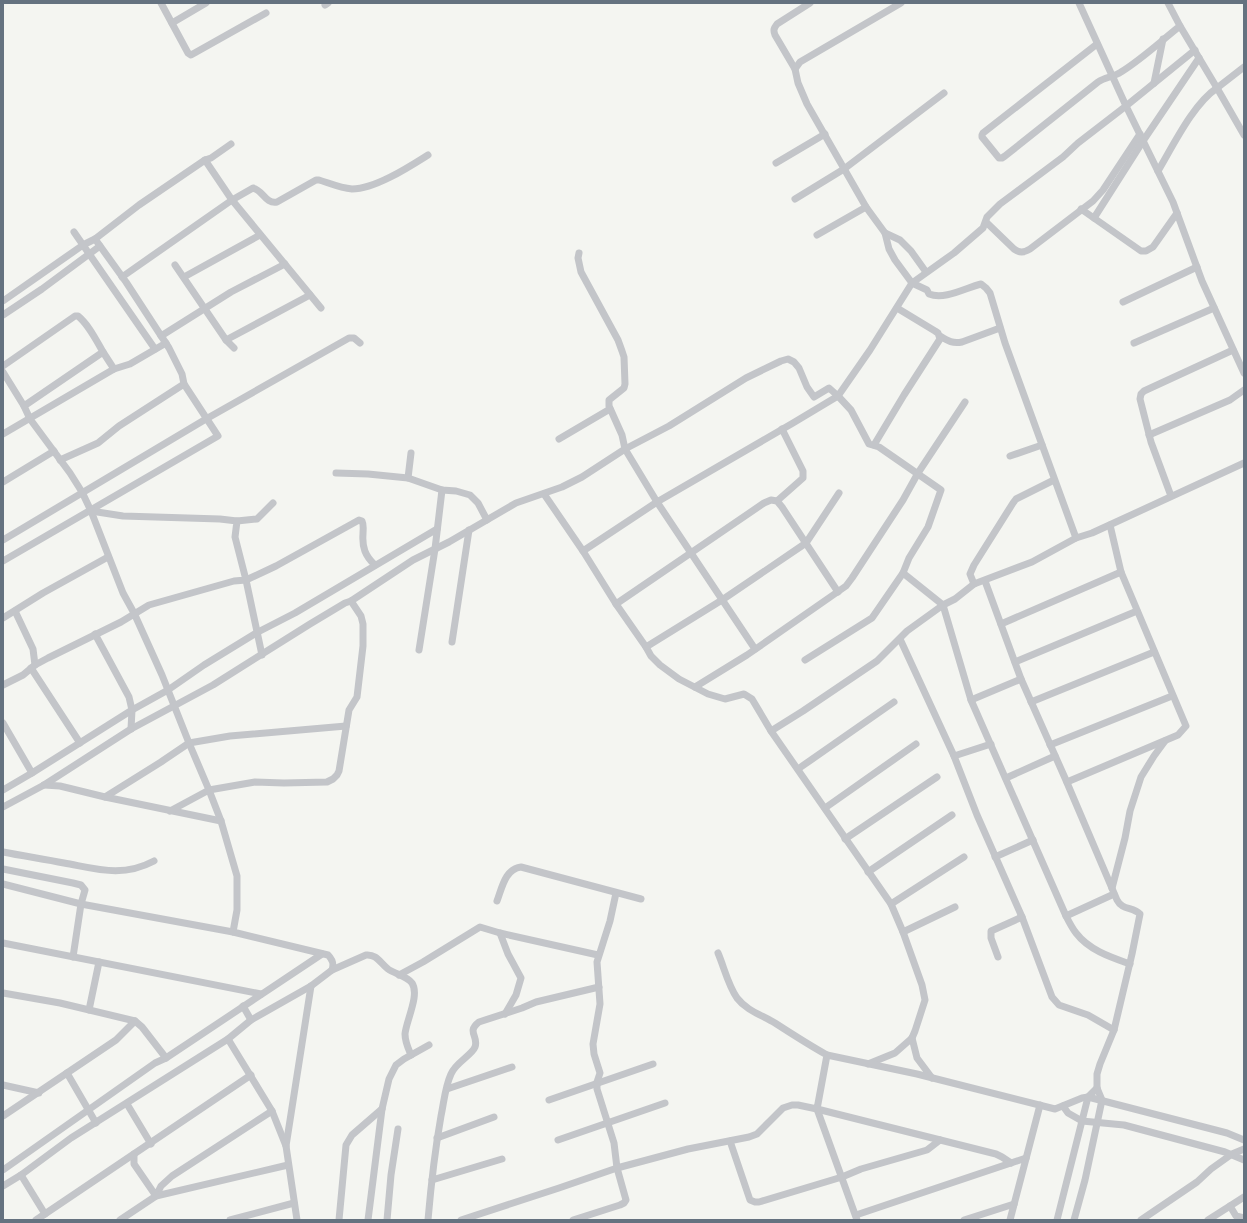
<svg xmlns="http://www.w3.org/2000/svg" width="1247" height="1223" font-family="'Fira Sans',sans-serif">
<rect width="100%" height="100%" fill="#f4f5f1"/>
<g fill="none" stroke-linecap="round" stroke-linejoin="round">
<!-- minor -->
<g stroke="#c3c5c9" stroke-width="7">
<path d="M 161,3 L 188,53 L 191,55 L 266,13"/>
<path d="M 901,3 L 800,62 L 795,69 L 798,83 L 807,104 L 866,207 L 885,233 L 889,249 L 895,260 L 912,283 L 927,290 L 929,294 C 945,300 965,288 981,284 L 986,288 L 990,293 L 1005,343 L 1076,538 L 1092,533 L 1116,522 L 1244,463"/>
<path d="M 325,5 L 328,3"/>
<path d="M 172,23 L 206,3"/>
<path d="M 1180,26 L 1217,88 L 1244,67"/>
<path d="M 1097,44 L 983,133 L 982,135 L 982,137 L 999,158 L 1002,158 L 1005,156 L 1098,82 C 1105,77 1114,77 1121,72 C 1142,59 1161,41 1180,26 L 1168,3"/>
<path d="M 1195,50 L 1126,106 L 1173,202 L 1202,281 L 1244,373"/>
<path d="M 795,69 L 775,35 C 773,30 774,28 777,24 L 810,3"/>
<path d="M 1154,83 L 1163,39"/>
<path d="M 205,160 L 232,200 L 321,308"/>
<path d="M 776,163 L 825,134"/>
<path d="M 1158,171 C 1173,146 1193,104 1217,88 L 1244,135"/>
<path d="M 795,199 L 844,169 L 944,93"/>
<path d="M 1081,209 L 1141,251 L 1146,251 L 1153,247 L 1177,213"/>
<path d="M 1094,218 L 1143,141 L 1199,58"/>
<path d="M 986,222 L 1014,249 C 1020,253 1023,253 1030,249 L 1093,201 L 1103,190 L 1140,134"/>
<path d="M 74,232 L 155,349"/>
<path d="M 885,233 L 900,240 L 911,251 L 926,272"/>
<path d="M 817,235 L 866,207"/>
<path d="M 579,253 L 578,258 L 581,272 L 618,340 L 622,351 L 624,357 L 625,384 L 624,388 L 609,400 L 609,406 L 622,435 L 625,449 L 657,502 L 793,423 L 838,396 L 851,410 L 869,444 L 879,447 L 941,490 L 928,527 L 909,558 L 903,573 L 943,605 L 971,700 L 1066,916 C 1069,922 1072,928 1076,933 C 1089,950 1110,957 1130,964"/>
<path d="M 175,265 L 226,340 L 234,348"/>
<path d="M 122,277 L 232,200 L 253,188 C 263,190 265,204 277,202 L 316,180 L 319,180 C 329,183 340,188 352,189 C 375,189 409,167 428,155"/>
<path d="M 184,277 L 260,235"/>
<path d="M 3,301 L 83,245 L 95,239"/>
<path d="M 1123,302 L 1197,267"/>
<path d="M 3,315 L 42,289 L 100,246"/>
<path d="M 161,336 L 231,292 L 285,264"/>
<path d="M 940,336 C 948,341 953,344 962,342 L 1000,328"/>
<path d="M 226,340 L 310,295"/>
<path d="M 1134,343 L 1214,308"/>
<path d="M 103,352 L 114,369"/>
<path d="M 3,366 L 75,316 L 78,316 C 89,325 96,340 103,352 L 24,406"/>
<path d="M 3,372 L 24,406 L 30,419 L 70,473 L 82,492 L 91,511 L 123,593 L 134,613 L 162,675 L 189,743 L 209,790 L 221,821 L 237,876 L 237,910 L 233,932 L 328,955 C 333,960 334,964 332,970 L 311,986 L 251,1020 L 228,1039 L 71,1138 L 21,1175 L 3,1186"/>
<path d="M 3,434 L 114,369 L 130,364 L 166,343"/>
<path d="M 1149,435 L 1230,400 L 1244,390"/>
<path d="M 559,439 L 610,409"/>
<path d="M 874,445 L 904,395 L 940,339 L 938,333 L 935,331 L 897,308"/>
<path d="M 411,453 L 408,478 L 442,490 L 456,491 L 470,495 L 478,503 L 487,520"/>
<path d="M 1010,456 L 1042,445"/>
<path d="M 60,460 L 98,443 L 119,426 L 184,384"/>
<path d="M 336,473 L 368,474 L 408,478"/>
<path d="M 3,482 L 54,451"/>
<path d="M 544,494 L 583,551 L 616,604 L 646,647 L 651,656 L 660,665 L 679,679 L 708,694 L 725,699 L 744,694 L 752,699 L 771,731 L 891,904 L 903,932 L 922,985 L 925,1000 L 915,1031 L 912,1038 L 895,1053 L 868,1064"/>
<path d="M 1171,496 L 1151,442 L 1140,399 L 1141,394 L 1144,391 L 1233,350"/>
<path d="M 777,501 L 803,478 L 803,471 L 782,429"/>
<path d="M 237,521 L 257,519 L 273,503"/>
<path d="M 3,540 L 206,419 L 349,338 L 354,338 L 360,343"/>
<path d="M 583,551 L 657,502 L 755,649"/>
<path d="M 3,561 L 218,436 L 184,384 L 182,374 L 169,348 L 126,282 L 95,239 L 139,205 L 205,160 L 211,158 L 231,144"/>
<path d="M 985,581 L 1021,679 L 1065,778 L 1117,900 C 1122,910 1133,907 1140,914 L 1132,954 L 1114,1030 L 1100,1064 L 1097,1074 L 1097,1088 L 1102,1100 L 1085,1180 L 1074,1220"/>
<path d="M 974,584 L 970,574 L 974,565 L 1013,503 L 1016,499 L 1054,480"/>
<path d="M 616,604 L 764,503 L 771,500 L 777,501 L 782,507 L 838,592"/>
<path d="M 15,611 L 33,649 L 35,665"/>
<path d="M 3,618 L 43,593 L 108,557"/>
<path d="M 1001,624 L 1121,572"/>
<path d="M 95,634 L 129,697 L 132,710 L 131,729"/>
<path d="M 900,639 L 954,756 L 977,815 L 1022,917 L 1052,997 L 1059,1005 L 1088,1015 L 1114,1030"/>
<path d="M 452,642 L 469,530"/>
<path d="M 646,647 L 722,600 L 806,543 L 839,493"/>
<path d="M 419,650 L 435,549 L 442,490"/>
<path d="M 262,655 L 246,580 L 276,566 L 359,520 L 362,521 C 364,525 363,529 363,534 C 362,547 365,556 375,565"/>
<path d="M 805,660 L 872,618 L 903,573"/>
<path d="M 1015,662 L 1137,611"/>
<path d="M 31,668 L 80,743"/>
<path d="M 3,685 L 23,675 L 35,665 L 48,658 L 121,622 L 149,605 L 234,581 L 246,580 L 235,537 L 237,521 L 220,519 L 123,516 L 91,511"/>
<path d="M 695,687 L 747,655 L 846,586 L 852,578 L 903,500 L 918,473 L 965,402"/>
<path d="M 971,700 L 1021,679"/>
<path d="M 1031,702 L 1154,652"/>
<path d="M 3,723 L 32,773"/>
<path d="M 771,731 L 803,711 L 877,661 L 907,631 L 943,605 L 955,599 L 974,584 L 1032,562 L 1076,538"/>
<path d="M 1050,745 L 1172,696"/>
<path d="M 954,756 L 991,744"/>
<path d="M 798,769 L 894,702"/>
<path d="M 1006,778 L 1055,756"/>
<path d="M 1067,782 L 1178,735 L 1186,726 L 1121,572 L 1110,525"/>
<path d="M 44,785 L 60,786 L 105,797 L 161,762 L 189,743 L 230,736 L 346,726"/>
<path d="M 3,790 L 32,773 L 132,710 L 168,690 L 204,665 L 258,632 L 295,613 L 437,529"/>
<path d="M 105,797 L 221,821"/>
<path d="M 3,807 L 44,785 L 131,729 L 213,685 L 310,624 L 345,603 L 351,601 L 413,560 L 449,542 L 516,503 L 562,487 L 582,477 L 625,449 L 669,426 L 746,378 L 781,361 L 788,359 L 794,362 L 799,368 L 807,387 L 814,397 L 829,388 L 838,396 L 870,350 L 912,283 L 954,253 L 983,228 L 987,217 L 1000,204 L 1063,157 L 1078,143 L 1126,106 L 1079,3"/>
<path d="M 825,808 L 916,744"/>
<path d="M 170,811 L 209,790 L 255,782 L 284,783 L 327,782 L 333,779 L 337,775 L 339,771 L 349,710 L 357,697 L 363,646 L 363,624 L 361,616 L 351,601"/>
<path d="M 845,839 L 937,777"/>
<path d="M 3,852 C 23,856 44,859 64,863 C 97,869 122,878 154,861"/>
<path d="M 995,857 L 1033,840"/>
<path d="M 3,869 L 73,883 L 81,885 L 85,890 L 81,904 L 73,957"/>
<path d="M 868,872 L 952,815"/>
<path d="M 3,884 L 81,904 L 233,932"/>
<path d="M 1112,888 L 1125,838 L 1130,811 L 1141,777 L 1154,756 L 1165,741"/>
<path d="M 497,901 C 502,888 505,869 521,867 L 641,899"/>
<path d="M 891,904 L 964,857"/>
<path d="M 1066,916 L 1114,894"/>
<path d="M 903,932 L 955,907"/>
<path d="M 500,933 L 598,955"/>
<path d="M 3,943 L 261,994"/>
<path d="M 998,957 L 991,938 L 991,931 L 1022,917"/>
<path d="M 332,970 L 366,955 C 377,954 380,963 388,969 C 395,974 407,976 412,983 C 420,995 406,1021 405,1034 C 405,1042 408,1048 411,1055"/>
<path d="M 399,975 L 423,962 L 480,927 L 500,933 L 508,954 L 521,978 L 516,995 L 505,1014"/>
<path d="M 3,993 L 60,1003 L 135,1021 L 142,1027 L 166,1058"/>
<path d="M 243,1006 L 251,1020"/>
<path d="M 89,1010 L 99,962"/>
<path d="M 912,1038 L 917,1058 L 932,1078"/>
<path d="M 228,1039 L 272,1111 L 286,1146"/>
<path d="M 827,1055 L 917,1074 L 1055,1109 L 1082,1098 L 1088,1097 L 1227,1133 L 1244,1140"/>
<path d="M 3,1085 L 39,1093"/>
<path d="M 447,1089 L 512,1067"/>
<path d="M 549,1100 L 653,1064"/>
<path d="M 127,1104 L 151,1144"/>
<path d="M 1063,1106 L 1068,1113 L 1082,1121 L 1124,1125 L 1225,1152 L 1244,1160"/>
<path d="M 817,1109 L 996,1154 L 1002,1157 L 1011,1163"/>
<path d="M 817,1109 L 857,1220"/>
<path d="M 3,1116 L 67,1073"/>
<path d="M 96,1123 L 67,1073 L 116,1040 L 135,1021"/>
<path d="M 437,1138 L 494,1117"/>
<path d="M 558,1140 L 665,1103"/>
<path d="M 730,1141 L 750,1200 L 755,1202 L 759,1202 L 842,1177 L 861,1169 L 927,1150 L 940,1140"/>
<path d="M 134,1154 L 134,1164 L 156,1196 L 161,1186 L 172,1176 L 272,1111"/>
<path d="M 3,1170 L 155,1063 L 166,1058 L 322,954"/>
<path d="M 21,1175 L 45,1214"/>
<path d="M 432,1180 L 502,1159"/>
<path d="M 1244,1197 L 1230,1206 L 1236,1216 L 1244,1218"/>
<path d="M 856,1215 L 1026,1158"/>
<path d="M 36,1220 L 251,1075"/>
<path d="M 120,1220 L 156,1196 L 288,1165"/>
<path d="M 230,1220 L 294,1203"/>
<path d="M 297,1220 L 286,1146 L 311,986"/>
<path d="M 339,1220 L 346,1145 L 352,1135 L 382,1109"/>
<path d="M 368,1220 L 382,1109 L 389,1079 L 396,1065 L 404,1059 L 429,1045"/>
<path d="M 387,1220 L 391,1175 L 398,1129"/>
<path d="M 428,1220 C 431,1185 435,1150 441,1116 C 444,1102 445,1087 451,1074 C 455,1063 472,1055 475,1047 C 479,1036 466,1032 479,1022 L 522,1008 L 536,1002 L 599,987"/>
<path d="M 461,1220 L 559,1188 L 617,1168 L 688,1149 L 749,1137 L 757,1134 L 783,1108 L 792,1105 L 798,1105 L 817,1109 L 827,1055 C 809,1045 792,1034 775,1023 C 762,1015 747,1011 737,998 C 728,985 724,967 718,953"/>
<path d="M 573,1220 L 620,1205 L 624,1203 L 626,1200 L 617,1168 L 614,1143 L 597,1089 L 597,1082 L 600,1073 L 594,1054 L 593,1044 L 600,1004 L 597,962 L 610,921 L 616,893"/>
<path d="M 964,1220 L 1014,1204"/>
<path d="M 1010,1220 L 1040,1105"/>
<path d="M 1057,1220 L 1088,1097 L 1097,1088"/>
<path d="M 1141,1220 L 1197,1182 L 1211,1169 L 1232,1154 L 1244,1149"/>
<path d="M 1208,1220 L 1230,1206"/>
</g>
</g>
<!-- border -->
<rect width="1247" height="1223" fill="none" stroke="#657280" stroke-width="8"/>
</svg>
